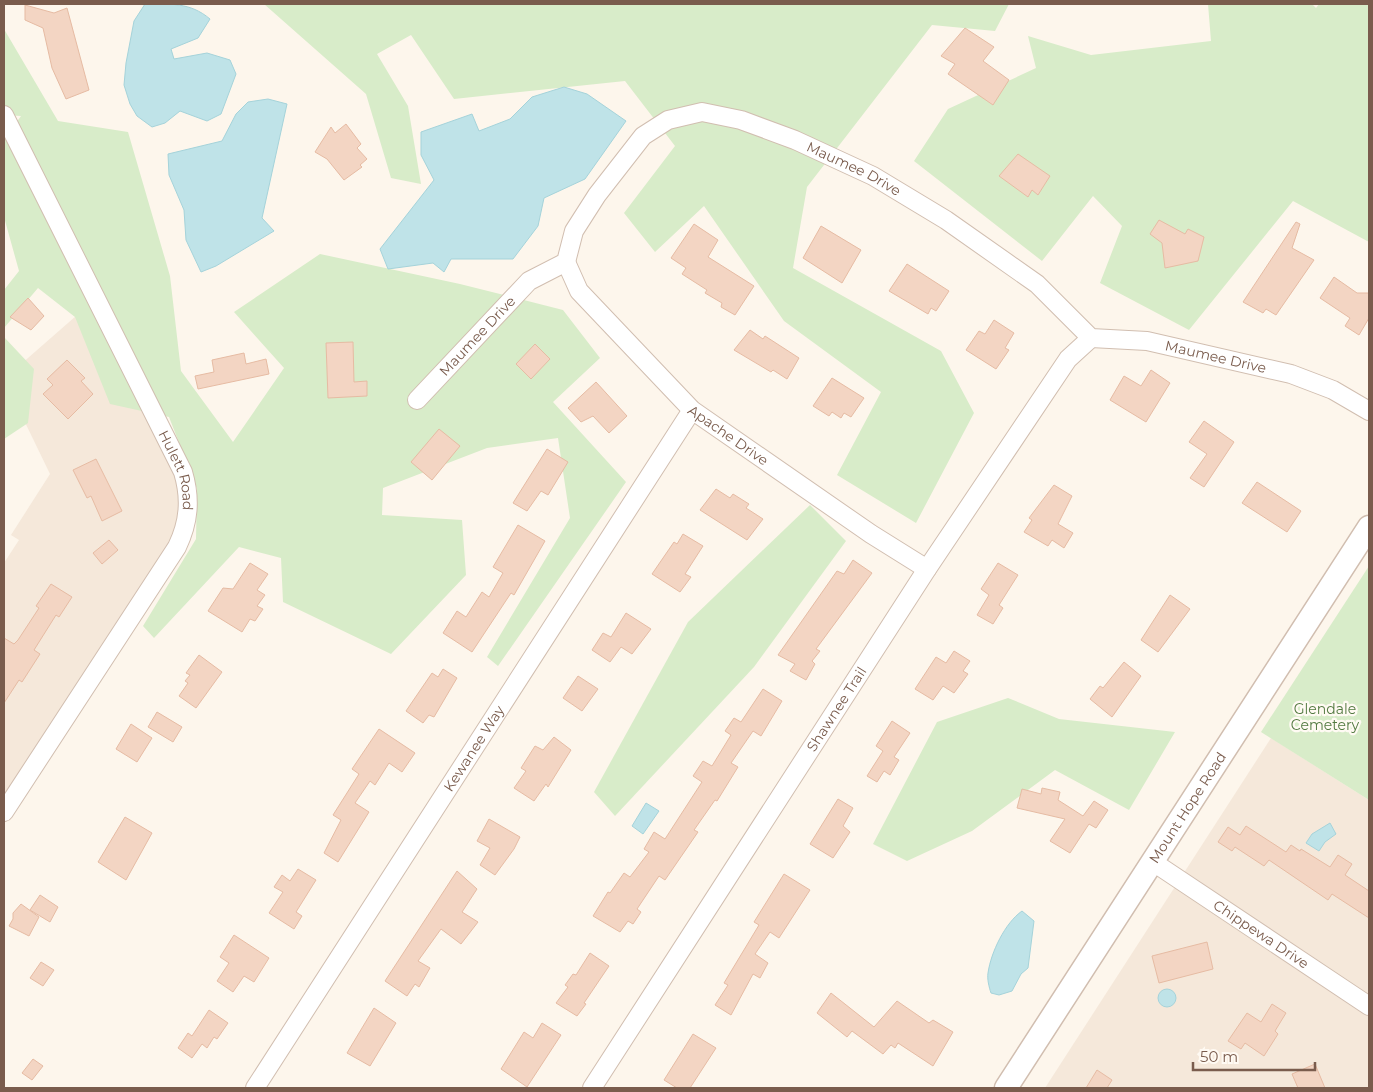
<svg xmlns="http://www.w3.org/2000/svg" width="1373" height="1092" font-family="Montserrat,sans-serif">
<rect width="100%" height="100%" fill="#fdf6ec"/>
<!-- residential -->
<g fill="#f5e8da">
<path d="M 92,302 L 176,472 L 180,489 L 180,518 L 168,547 L 4,797 L 4,563 L 19,540 L 11,535 L 50,474 L 4,379 Z"/>
<path d="M 1271,738 L 1369,800 L 1369,1088 L 1045,1088 Z"/>
</g>
<!-- green -->
<g fill="#d8ecc9">
<path d="M 264,4 L 1009,4 L 995,31 L 932,25 L 807,187 L 793,268 L 941,351 L 974,413 L 916,523 L 837,475 L 881,392 L 784,321 L 704,206 L 655,252 L 624,213 L 675,146 L 625,81 L 454,99 L 411,35 L 377,54 L 408,106 L 421,184 L 391,178 L 366,94 Z"/>
<path d="M 1208,4 L 1312,4 L 1316,8 L 1319,4 L 1369,4 L 1369,242 L 1293,201 L 1189,330 L 1100,283 L 1122,226 L 1093,196 L 1042,261 L 914,161 L 948,109 L 1036,68 L 1028,36 L 1091,55 L 1211,41 Z"/>
<path d="M 4,29 L 58,121 L 128,132 L 170,276 L 181,371 L 233,442 L 284,368 L 234,312 L 320,254 L 460,284 L 563,310 L 600,358 L 553,402 L 626,482 L 498,666 L 487,657 L 570,518 L 558,438 L 487,448 L 383,488 L 382,515 L 462,520 L 466,575 L 391,654 L 283,602 L 281,558 L 239,547 L 154,638 L 143,626 L 196,539 L 197,489 L 169,417 L 110,404 L 75,317 L 38,288 L 4,328 L 4,290 L 19,271 L 4,217 L 4,140 L 21,116 L 4,115 Z"/>
<path d="M 4,337 L 34,369 L 28,423 L 4,439 Z"/>
<path d="M 810,505 L 846,541 L 754,667 L 615,816 L 594,792 L 688,622 Z"/>
<path d="M 1369,566 L 1369,800 L 1261,732 Z"/>
<path d="M 1008,698 L 1059,719 L 1175,732 L 1129,810 L 1055,770 L 972,831 L 907,861 L 873,844 L 937,722 Z"/>
</g>
<!-- water -->
<g fill="#bfe3e8" stroke="#a5d3da">
<path d="M 145,4 C 170,4 190,2 210,19 L 198,38 L 171,49 L 174,59 L 207,53 L 230,60 L 236,74 L 221,114 L 207,121 L 180,111 L 165,123 L 152,127 L 137,116 L 130,104 L 124,85 L 126,63 L 134,21 Z"/>
<path d="M 564,87 L 587,94 L 626,121 L 585,179 L 544,198 L 538,226 L 513,259 L 451,259 L 444,272 L 433,263 L 388,269 L 380,249 L 434,180 L 421,155 L 421,132 L 472,114 L 479,131 L 510,119 L 532,97 Z"/>
<path d="M 268,99 L 287,104 L 262,218 L 274,231 L 216,266 L 201,272 L 186,240 L 184,210 L 169,175 L 168,154 L 222,141 L 236,114 L 248,102 Z"/>
<path d="M 646,803 L 659,811 L 643,834 L 632,826 Z"/>
<path d="M 1330,823 L 1336,834 L 1325,842 L 1319,851 L 1306,843 L 1312,834 Z"/>
<path d="M 1022,911 L 1034,921 L 1028,968 L 1021,974 L 1012,991 L 999,995 L 991,993 C 989,987 987,979 988,973 C 991,952 1005,923 1022,911 Z"/>
<circle cx="1167" cy="998" r="9"/>
</g>
<!-- building -->
<g fill="#f3d5c3" stroke="#e6bba3">
<path d="M 25,5 L 54,13 L 67,8 L 89,90 L 66,99 L 52,68 L 43,28 L 25,20 Z"/>
<path d="M 965,28 L 994,47 L 983,61 L 1009,80 L 993,105 L 948,74 L 955,64 L 941,56 Z"/>
<path d="M 346,124 L 361,144 L 357,148 L 367,159 L 360,165 L 362,167 L 344,180 L 327,159 L 315,152 L 331,127 L 335,133 Z"/>
<path d="M 1018,154 L 1050,176 L 1038,195 L 1032,190 L 1028,197 L 999,176 Z"/>
<path d="M 1159,220 L 1185,234 L 1188,229 L 1204,237 L 1198,261 L 1165,268 L 1162,243 L 1150,234 Z"/>
<path d="M 1296,222 L 1300,224 L 1292,248 L 1314,260 L 1276,315 L 1266,309 L 1263,313 L 1243,302 Z"/>
<path d="M 694,224 L 718,240 L 708,257 L 754,286 L 735,315 L 721,307 L 722,303 L 705,293 L 707,290 L 682,274 L 686,268 L 671,258 Z"/>
<path d="M 821,226 L 861,250 L 842,283 L 803,258 Z"/>
<path d="M 907,264 L 949,291 L 936,311 L 931,308 L 928,314 L 889,291 Z"/>
<path d="M 1334,277 L 1357,293 L 1369,293 L 1369,318 L 1359,335 L 1345,326 L 1350,318 L 1320,298 Z"/>
<path d="M 28,298 L 44,316 L 31,330 L 10,317 Z"/>
<path d="M 994,320 L 1014,333 L 1005,348 L 1009,350 L 996,369 L 966,350 L 979,331 L 985,334 Z"/>
<path d="M 750,330 L 763,339 L 765,336 L 799,358 L 787,379 L 773,370 L 771,372 L 734,350 Z"/>
<path d="M 353,342 L 354,382 L 367,381 L 367,396 L 328,398 L 326,343 Z"/>
<path d="M 535,344 L 550,359 L 531,379 L 516,364 Z"/>
<path d="M 244,353 L 246,364 L 266,359 L 269,374 L 198,389 L 195,376 L 214,372 L 212,360 Z"/>
<path d="M 67,360 L 85,378 L 81,381 L 93,394 L 68,419 L 43,394 L 53,385 L 47,379 Z"/>
<path d="M 1151,370 L 1170,383 L 1146,422 L 1110,400 L 1124,376 L 1141,386 Z"/>
<path d="M 832,378 L 864,398 L 851,417 L 844,413 L 841,418 L 832,412 L 829,416 L 813,406 Z"/>
<path d="M 596,382 L 627,416 L 609,433 L 593,416 L 581,422 L 568,408 Z"/>
<path d="M 1204,421 L 1234,442 L 1204,487 L 1190,478 L 1207,454 L 1189,442 Z"/>
<path d="M 439,429 L 460,446 L 432,480 L 411,462 Z"/>
<path d="M 547,449 L 568,462 L 548,495 L 541,491 L 527,511 L 513,503 Z"/>
<path d="M 96,459 L 122,511 L 102,521 L 91,496 L 87,498 L 73,470 Z"/>
<path d="M 1257,482 L 1301,511 L 1287,532 L 1242,503 Z"/>
<path d="M 1054,485 L 1072,496 L 1058,524 L 1073,533 L 1064,548 L 1052,540 L 1048,546 L 1024,532 L 1032,520 L 1029,518 Z"/>
<path d="M 716,489 L 730,498 L 733,494 L 749,504 L 746,508 L 763,519 L 747,540 L 700,510 Z"/>
<path d="M 518,525 L 545,541 L 514,595 L 511,593 L 472,652 L 443,633 L 457,611 L 466,617 L 482,592 L 489,597 L 503,573 L 493,567 Z"/>
<path d="M 683,534 L 703,546 L 685,574 L 691,577 L 680,592 L 652,574 L 674,542 L 677,544 Z"/>
<path d="M 109,540 L 118,550 L 102,564 L 93,553 Z"/>
<path d="M 853,560 L 872,573 L 816,649 L 820,651 L 812,661 L 815,664 L 806,680 L 790,671 L 795,664 L 778,655 L 837,571 L 844,574 Z"/>
<path d="M 250,563 L 268,574 L 257,590 L 265,595 L 257,606 L 263,609 L 255,621 L 250,619 L 242,632 L 208,611 L 223,588 L 233,589 Z"/>
<path d="M 998,563 L 1018,575 L 999,605 L 1003,608 L 993,624 L 977,615 L 989,595 L 981,589 Z"/>
<path d="M 51,584 L 72,597 L 59,617 L 56,615 L 34,650 L 40,654 L 22,682 L 19,680 L 4,703 L 4,638 L 14,644 L 18,640 L 39,608 L 36,606 Z"/>
<path d="M 1170,595 L 1190,609 L 1158,652 L 1141,640 Z"/>
<path d="M 626,613 L 651,629 L 632,654 L 621,647 L 610,662 L 592,650 L 603,633 L 611,637 Z"/>
<path d="M 954,651 L 970,661 L 963,671 L 968,674 L 954,693 L 943,686 L 933,700 L 915,689 L 936,657 L 946,663 Z"/>
<path d="M 199,655 L 222,672 L 196,708 L 179,696 L 188,683 L 185,681 L 190,675 L 186,673 Z"/>
<path d="M 1124,662 L 1141,676 L 1112,717 L 1090,699 L 1100,686 L 1103,688 Z"/>
<path d="M 443,669 L 457,678 L 434,717 L 429,715 L 423,723 L 406,711 L 432,673 L 438,677 Z"/>
<path d="M 578,676 L 598,689 L 582,711 L 563,698 Z"/>
<path d="M 763,689 L 782,701 L 761,736 L 753,731 L 731,763 L 738,767 L 717,801 L 715,800 L 694,830 L 698,832 L 665,880 L 659,876 L 637,909 L 641,912 L 633,924 L 628,921 L 620,932 L 593,916 L 608,892 L 610,893 L 624,873 L 630,877 L 649,852 L 644,849 L 654,832 L 665,839 L 702,782 L 693,776 L 703,761 L 712,766 L 731,735 L 725,731 L 734,718 L 741,722 Z"/>
<path d="M 157,712 L 182,727 L 173,742 L 148,727 Z"/>
<path d="M 892,721 L 910,733 L 894,757 L 899,760 L 890,775 L 884,771 L 877,782 L 867,776 L 883,751 L 876,746 Z"/>
<path d="M 131,724 L 152,738 L 137,762 L 116,749 Z"/>
<path d="M 379,729 L 415,753 L 402,772 L 389,763 L 375,785 L 370,781 L 355,803 L 369,812 L 338,862 L 324,853 L 341,820 L 333,815 L 359,774 L 352,769 Z"/>
<path d="M 554,737 L 571,750 L 548,787 L 546,784 L 534,801 L 514,788 L 526,771 L 521,768 L 535,746 L 543,750 Z"/>
<path d="M 1042,788 L 1060,792 L 1058,800 L 1083,816 L 1094,801 L 1108,810 L 1096,828 L 1089,824 L 1070,853 L 1050,841 L 1065,819 L 1017,808 L 1022,789 L 1041,794 Z"/>
<path d="M 838,799 L 853,808 L 843,826 L 850,832 L 833,858 L 810,844 Z"/>
<path d="M 125,817 L 152,833 L 126,880 L 98,862 Z"/>
<path d="M 489,819 L 520,837 L 514,849 L 495,875 L 480,865 L 490,848 L 477,841 Z"/>
<path d="M 1246,826 L 1286,852 L 1291,845 L 1300,851 L 1301,849 L 1330,867 L 1338,855 L 1352,864 L 1345,875 L 1369,891 L 1369,918 L 1332,894 L 1328,900 L 1269,860 L 1264,866 L 1235,847 L 1232,851 L 1218,842 L 1228,827 L 1240,835 Z"/>
<path d="M 298,869 L 316,880 L 296,912 L 302,916 L 294,929 L 269,913 L 283,892 L 274,887 L 282,875 L 290,881 Z"/>
<path d="M 457,871 L 477,889 L 462,912 L 478,922 L 461,944 L 441,929 L 418,961 L 430,968 L 419,987 L 415,984 L 407,996 L 385,981 Z"/>
<path d="M 784,874 L 810,890 L 779,938 L 770,932 L 755,954 L 768,963 L 760,978 L 753,974 L 731,1015 L 715,1005 L 728,985 L 724,983 L 759,925 L 754,922 Z"/>
<path d="M 40,895 L 58,907 L 50,922 L 30,910 Z"/>
<path d="M 21,904 L 39,917 L 29,936 L 9,926 L 13,919 L 13,913 Z"/>
<path d="M 234,935 L 269,958 L 254,982 L 244,976 L 233,992 L 217,981 L 229,963 L 220,957 Z"/>
<path d="M 1207,942 L 1213,969 L 1159,983 L 1152,956 Z"/>
<path d="M 590,953 L 609,966 L 584,1003 L 586,1004 L 577,1016 L 556,1003 L 568,987 L 565,985 L 573,974 L 576,975 Z"/>
<path d="M 41,962 L 54,970 L 43,986 L 30,978 Z"/>
<path d="M 831,993 L 874,1027 L 897,1001 L 929,1023 L 933,1020 L 953,1032 L 933,1066 L 898,1043 L 895,1048 L 891,1045 L 883,1054 L 852,1031 L 847,1037 L 817,1013 Z"/>
<path d="M 1272,1004 L 1286,1013 L 1275,1031 L 1278,1034 L 1264,1056 L 1245,1043 L 1241,1049 L 1228,1041 L 1247,1013 L 1261,1022 Z"/>
<path d="M 374,1008 L 396,1023 L 370,1066 L 347,1053 Z"/>
<path d="M 209,1010 L 228,1023 L 217,1039 L 214,1037 L 207,1048 L 202,1044 L 192,1058 L 178,1048 L 188,1033 L 192,1036 Z"/>
<path d="M 542,1023 L 561,1035 L 527,1087 L 501,1069 L 524,1032 L 533,1038 Z"/>
<path d="M 693,1034 L 716,1048 L 690,1088 L 677,1088 L 664,1080 Z"/>
<path d="M 33,1059 L 43,1066 L 32,1080 L 22,1073 Z"/>
<path d="M 1315,1064 L 1325,1088 L 1298,1088 L 1292,1074 Z"/>
<path d="M 1097,1070 L 1112,1080 L 1107,1088 L 1086,1088 Z"/>
</g>
<g fill="none" stroke-linecap="round" stroke-linejoin="round">
<!-- minor casing -->
<g stroke="#d1beb0" stroke-width="20">
<g id="minor">
<path id="s1" d="M 4,115 L 183,472 C 191,499 189,522 177,547 L 4,812"/>
<path id="s2" d="M 566,262 L 579,291 L 692,410 L 871,534 L 927,569"/>
<path id="s3" d="M 417,400 L 529,281 L 566,262 L 574,231 L 597,195 L 643,136 L 668,120 L 702,112 L 741,120 L 795,140 L 873,176 L 946,220 L 1037,284 L 1091,338 L 1147,341 L 1291,374 L 1333,390 L 1369,411"/>
<path id="s4" d="M 1153,862 L 1369,1006"/>
<path id="s5" d="M 255,1088 L 692,410"/>
<path id="s6" d="M 592,1088 L 927,569 L 1068,359 L 1091,338"/>
</g>
</g>
<!-- tertiary casing -->
<g stroke="#d1beb0" stroke-width="25">
<g id="tertiary">
<path id="s7" d="M 1006,1088 L 1369,527"/>
</g>
</g>
<!-- minor -->
<use href="#minor" stroke="#fff" stroke-width="18"/>
<!-- tertiary -->
<use href="#tertiary" stroke="#fff" stroke-width="22"/>
</g>
<g text-anchor="middle" dominant-baseline="central" stroke-width="4.5" stroke-linejoin="round" paint-order="stroke">
<!-- street labels -->
<g font-size="14" fill="#7a5c4d" stroke="#fffaf3">
<text stroke="none"><textPath href="#s3" startOffset="582">Maumee Drive</textPath></text>
<text stroke="none"><textPath href="#s3" startOffset="88">Maumee Drive</textPath></text>
<text stroke="none"><textPath href="#s3" startOffset="1002">Maumee Drive</textPath></text>
<text stroke="none"><textPath href="#s2" startOffset="240">Apache Drive</textPath></text>
<text stroke="none"><textPath href="#s1" startOffset="396">Hulett Road</textPath></text>
<text stroke="none"><textPath href="#s6" startOffset="451">Shawnee Trail</textPath></text>
<text stroke="none"><textPath href="#s5" startOffset="404">Kewanee Way</textPath></text>
<text stroke="none"><textPath href="#s7" startOffset="334">Mount Hope Road</textPath></text>
<text stroke="none"><textPath href="#s4" startOffset="130">Chippewa Drive</textPath></text>
</g>
<!-- park labels -->
<g font-size="14" fill="#537a41" stroke="#fffaf3">
<text x="1325" y="709">Glendale<tspan x="1325" dy="16">Cemetery</tspan></text>
</g>
</g>
<!-- border -->
<rect width="1373" height="1092" fill="none" stroke="#7a5c4d" stroke-width="10"/>
<!-- scale -->
<path d="M1193 1062v8h122v-8" fill="none" stroke="#7a5c4d" stroke-width="2.5"/>
<text x="1200" y="1062" font-size="15" fill="#7a5c4d" stroke="#fffaf3" stroke-width="4" paint-order="stroke">50 m</text>
</svg>
